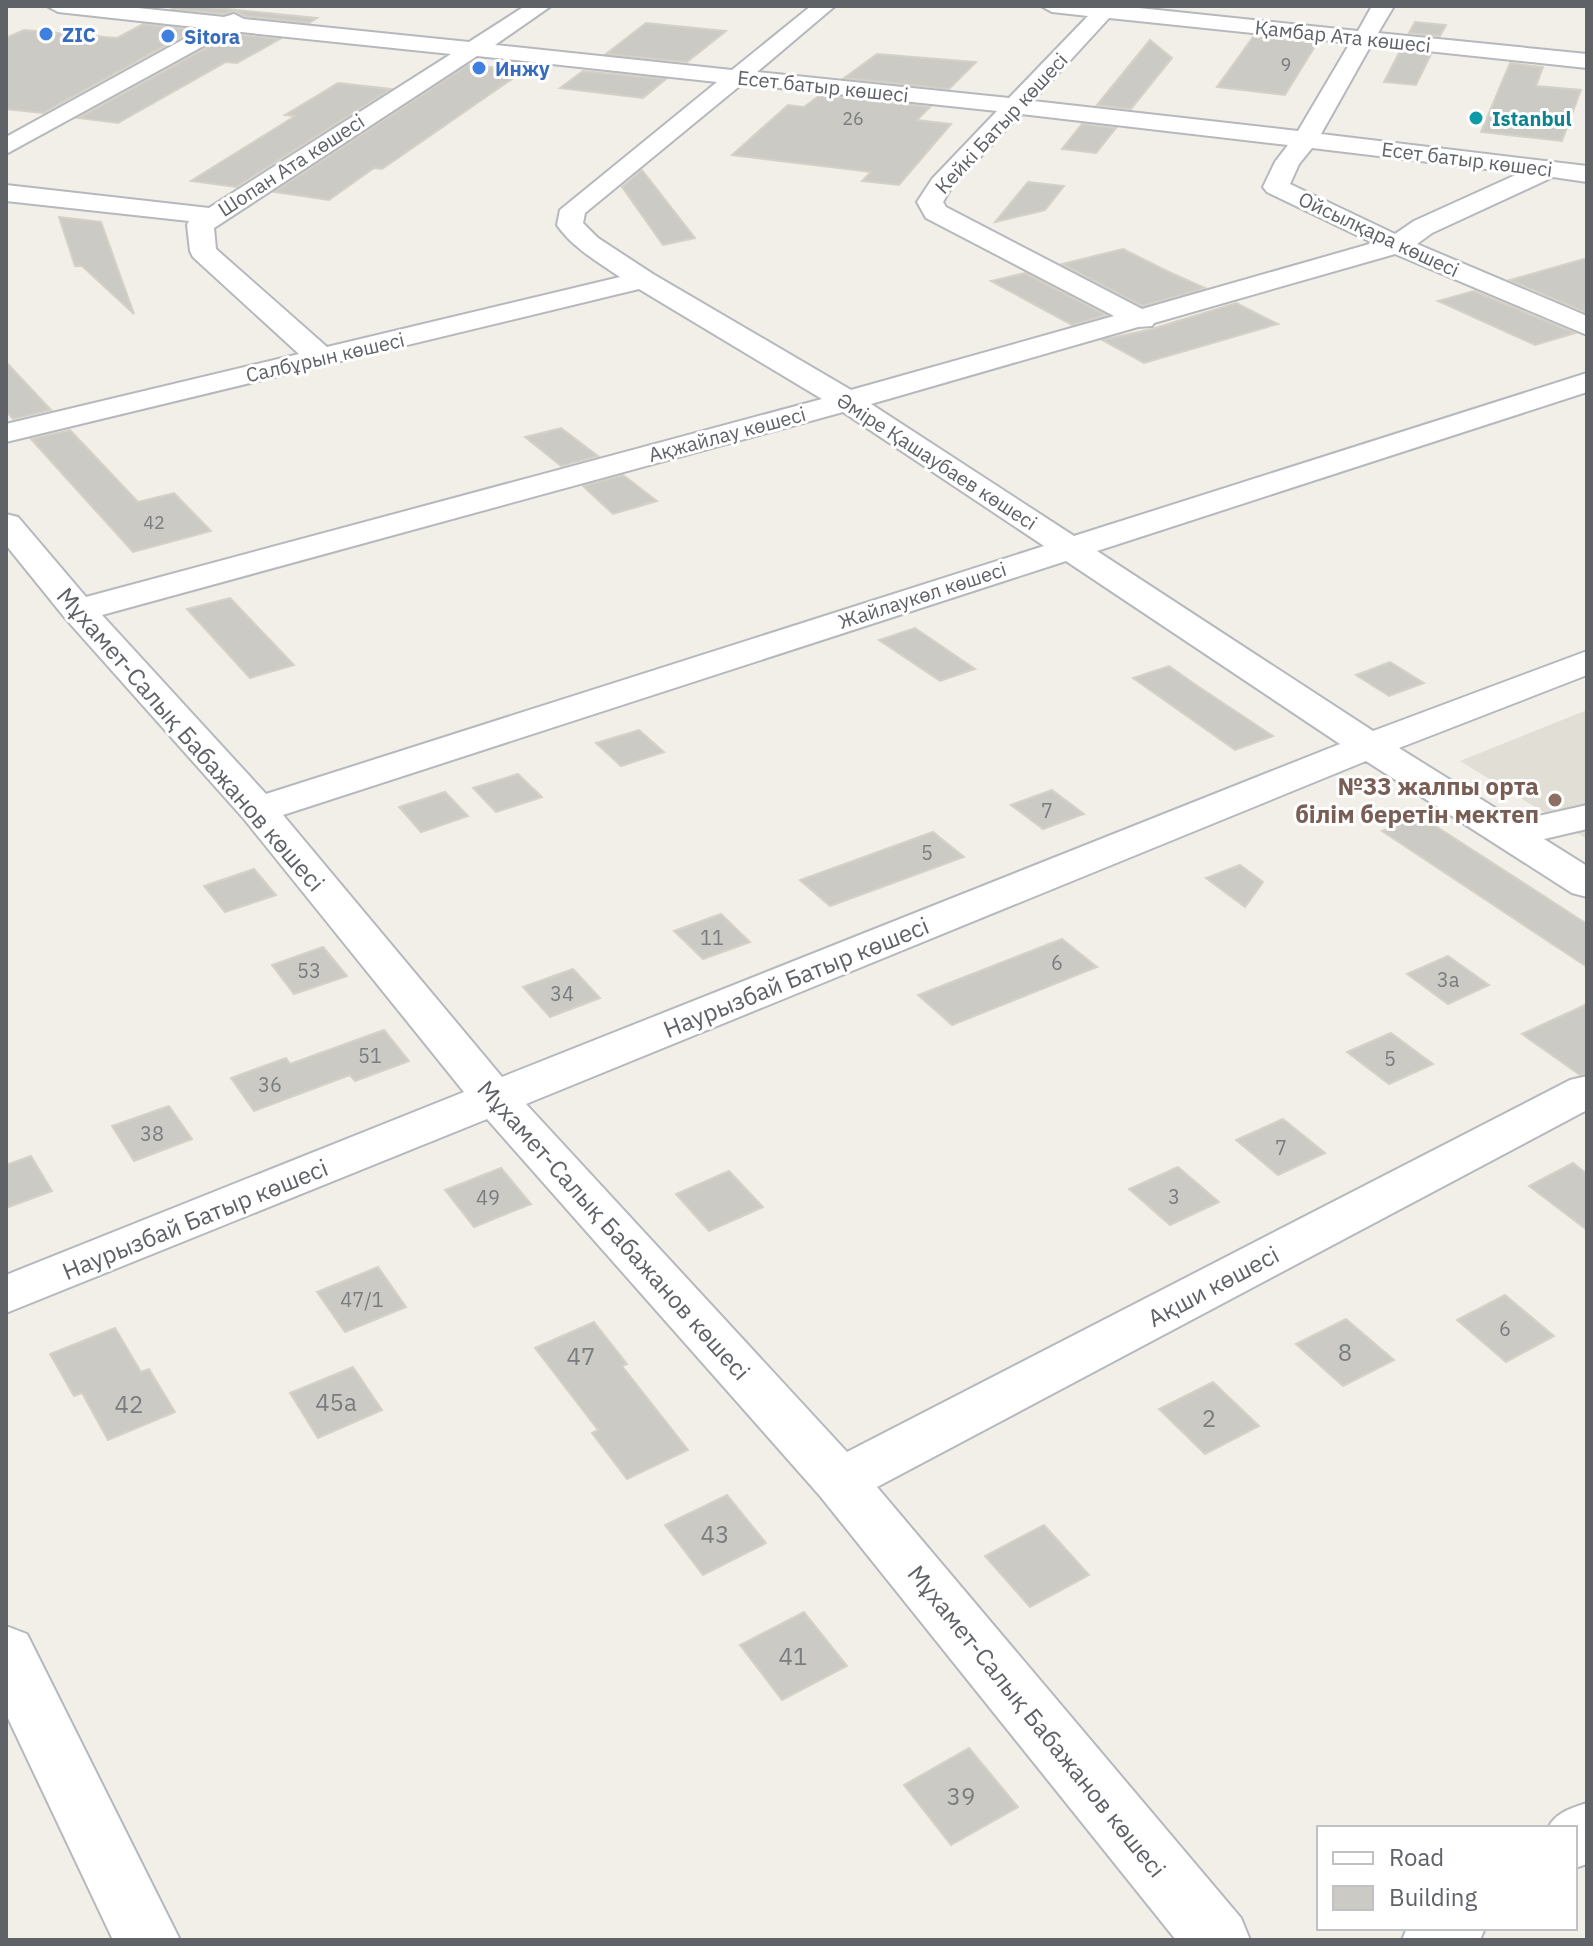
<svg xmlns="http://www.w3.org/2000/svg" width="1593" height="1946" font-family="'IBM Plex Sans',sans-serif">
<rect width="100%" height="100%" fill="#f1efe8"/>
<!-- education -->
<path fill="#e1ded6" d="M 1587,710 L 1587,839 L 1460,761 Z"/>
<!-- building -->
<g fill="#cccac5" stroke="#d6d1c6" stroke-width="2">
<path d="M 177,6 L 197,6 L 317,18 L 309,23 L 245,16 L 235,11 L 224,14 L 172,9 Z"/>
<path d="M 1415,22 L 1446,25 L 1440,36 L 1409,33 Z"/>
<path d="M 646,23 L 726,31 L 687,62 L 606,54 Z"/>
<path d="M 143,24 L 194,30 L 43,113 L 6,109 L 6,38 L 24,30 L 117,38 Z"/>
<path d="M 232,34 L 280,39 L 237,63 L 226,62 L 118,123 L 78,118 Z"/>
<path d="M 1253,37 L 1317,43 L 1285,95 L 1217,87 Z"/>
<path d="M 1150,40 L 1172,58 L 1131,109 L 1097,105 Z"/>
<path d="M 1400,51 L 1431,54 L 1416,85 L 1384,82 Z"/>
<path d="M 877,54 L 976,62 L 949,89 L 844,78 Z"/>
<path d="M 1510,63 L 1543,67 L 1536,86 L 1581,90 L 1562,141 L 1481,132 Z"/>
<path d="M 468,65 L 525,70 L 382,169 L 374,168 L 329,200 L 274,192 Z"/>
<path d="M 583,71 L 666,79 L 643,98 L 560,88 Z"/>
<path d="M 338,83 L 391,89 L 236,187 L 191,181 L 295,116 L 285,115 Z"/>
<path d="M 820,95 L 930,107 L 917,120 L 951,124 L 899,185 L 862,181 L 871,172 L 732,155 L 788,105 L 804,107 Z"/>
<path d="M 1082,124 L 1116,128 L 1096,153 L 1062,149 Z"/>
<path d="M 642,170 L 695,238 L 663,245 L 622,187 Z"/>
<path d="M 1028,182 L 1064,186 L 1045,210 L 995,222 Z"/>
<path d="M 59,217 L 101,222 L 134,314 L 82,266 L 75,266 Z"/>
<path d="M 1123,249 L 1169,272 L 1205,288 L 1142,306 L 1062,264 Z"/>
<path d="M 1587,258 L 1587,313 L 1510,280 Z"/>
<path d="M 1025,273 L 1106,315 L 1072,325 L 991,281 Z"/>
<path d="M 1474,291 L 1575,333 L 1535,345 L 1438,301 Z"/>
<path d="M 1236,303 L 1278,324 L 1144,363 L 1102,340 L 1152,329 Z"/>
<path d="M 6,362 L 51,410 L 13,419 L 6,411 Z"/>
<path d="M 561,428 L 598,456 L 561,466 L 525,437 Z"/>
<path d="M 70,430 L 138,502 L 174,493 L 211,531 L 133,552 L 31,439 Z"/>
<path d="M 623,475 L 627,478 L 657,501 L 613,514 L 583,486 Z"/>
<path d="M 230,598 L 294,665 L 250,678 L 187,609 Z"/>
<path d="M 915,628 L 975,669 L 940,681 L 879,640 Z"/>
<path d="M 1390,662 L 1424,683 L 1389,696 L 1356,675 Z"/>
<path d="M 1169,666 L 1199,687 L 1273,736 L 1235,750 L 1133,678 Z"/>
<path d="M 639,730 L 664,752 L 621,766 L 596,743 Z"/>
<path d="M 518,774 L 542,797 L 496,812 L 473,788 Z"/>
<path d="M 1052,790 L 1084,814 L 1043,829 L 1011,805 Z"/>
<path d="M 445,792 L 468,816 L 421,832 L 399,807 Z"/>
<path d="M 1420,816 L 1587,924 L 1587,967 L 1382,831 Z"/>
<path d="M 933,832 L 964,857 L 830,906 L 800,880 Z"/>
<path d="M 1240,865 L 1263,882 L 1245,907 L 1206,878 Z"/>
<path d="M 254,869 L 276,895 L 225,912 L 204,886 Z"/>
<path d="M 721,914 L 750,942 L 703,959 L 674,931 Z"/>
<path d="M 1062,939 L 1097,967 L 952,1025 L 918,995 Z"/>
<path d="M 323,947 L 347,976 L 294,994 L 272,965 Z"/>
<path d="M 1448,956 L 1489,985 L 1448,1004 L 1407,974 Z"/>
<path d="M 573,969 L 600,998 L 550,1017 L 523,987 Z"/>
<path d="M 1587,1004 L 1587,1073 L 1580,1075 L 1522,1034 Z"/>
<path d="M 384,1030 L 409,1061 L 355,1081 L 350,1075 L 254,1111 L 231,1078 L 286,1058 L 290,1064 Z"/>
<path d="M 1391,1033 L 1433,1064 L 1389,1084 L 1347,1052 Z"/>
<path d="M 169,1106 L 192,1139 L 134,1161 L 112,1126 Z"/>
<path d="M 1283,1119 L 1325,1153 L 1278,1175 L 1236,1140 Z"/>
<path d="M 31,1156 L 52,1191 L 6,1208 L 6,1165 Z"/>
<path d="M 1573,1163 L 1587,1174 L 1587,1230 L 1529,1186 Z"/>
<path d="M 1178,1167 L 1219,1202 L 1170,1225 L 1129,1189 Z"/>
<path d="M 501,1168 L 531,1204 L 474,1227 L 445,1190 Z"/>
<path d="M 729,1171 L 763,1207 L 709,1231 L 676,1194 Z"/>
<path d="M 378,1267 L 406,1307 L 345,1332 L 317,1292 Z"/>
<path d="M 1505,1295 L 1554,1336 L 1506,1362 L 1457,1320 Z"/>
<path d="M 1346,1319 L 1394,1360 L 1343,1386 L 1296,1344 Z"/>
<path d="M 594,1322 L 627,1364 L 622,1366 L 688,1450 L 627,1479 L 592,1433 L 598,1430 L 535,1348 Z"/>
<path d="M 115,1328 L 141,1372 L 149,1369 L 175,1412 L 108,1440 L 82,1393 L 74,1396 L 50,1354 Z"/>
<path d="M 353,1367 L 382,1410 L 318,1438 L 290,1393 Z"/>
<path d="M 1213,1382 L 1259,1426 L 1205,1454 L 1159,1409 Z"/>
<path d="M 727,1495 L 766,1543 L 703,1575 L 665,1525 Z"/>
<path d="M 1044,1525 L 1089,1575 L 1030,1607 L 985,1556 Z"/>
<path d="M 804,1612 L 847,1666 L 782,1700 L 740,1645 Z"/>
<path d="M 969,1748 L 1018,1807 L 951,1845 L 904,1785 Z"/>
</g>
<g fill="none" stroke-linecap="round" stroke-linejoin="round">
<!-- minor casing -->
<g stroke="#b5b8bc" stroke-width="4">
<g id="minor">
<path d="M 47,6 L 119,6 L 224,17 L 234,14 L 244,19 L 469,42 L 525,6 L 551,6 L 495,45 L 732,70 L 811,6 L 835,6 L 757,72 L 1009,98 L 1088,16 L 1052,12 L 1041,6 L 1120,6 L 1358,31 L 1372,6 L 1394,6 L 1378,33 L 1587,54 L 1587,68 L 1371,45 L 1321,134 L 1587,166 L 1587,182 L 1553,177 L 1432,233 L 1417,244 L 1587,316 L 1587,335 L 1395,254 L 1154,323 L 1152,326 L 1138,327 L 871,404 L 1074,536 L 1587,373 L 1587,392 L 1097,551 L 1373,731 L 1587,651 L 1587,675 L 1399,748 L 1516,821 L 1587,805 L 1587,829 L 1544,839 L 1587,866 L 1587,897 L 1572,893 L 1366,761 L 526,1104 L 847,1452 L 1570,1080 L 1587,1076 L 1587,1110 L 877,1487 L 1241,1918 L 1250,1940 L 1176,1940 L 820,1496 L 487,1119 L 6,1313 L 6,1275 L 464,1092 L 244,819 L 65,618 L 6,545 L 6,514 L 18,517 L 86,597 L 822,399 L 639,289 L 6,442 L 6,424 L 299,354 L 193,257 L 190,251 L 187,225 L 189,221 L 6,201 L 6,185 L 209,208 L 451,54 L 231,31 L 6,154 L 6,137 L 204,28 L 58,12 ZM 1109,18 L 1350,43 L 1298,131 L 1033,101 ZM 477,56 L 717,82 L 560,210 L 557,225 C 573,248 598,262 620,277 L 327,347 L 216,249 L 214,228 ZM 742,84 L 997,111 L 932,179 L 917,202 L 926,218 L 1114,316 L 851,390 L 653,274 L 598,238 L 583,223 L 585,213 ZM 1021,114 L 1288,145 L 1275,162 L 1263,187 L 1267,192 L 1373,243 L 1142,309 L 946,207 L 943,202 L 951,188 ZM 1312,148 L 1520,173 L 1414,221 L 1395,234 L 1290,184 L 1299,164 ZM 843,412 L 1044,546 L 266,794 L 102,615 ZM 1066,561 L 1340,744 L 502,1077 L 283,815 Z"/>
<path d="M 6,1626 L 27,1634 L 180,1940 L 113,1940 L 6,1714 Z"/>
<path d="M 1587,1803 L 1587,1864 L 1575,1868 L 1575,1828 L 1548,1828 C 1556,1812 1572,1808 1587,1803 Z"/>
<path d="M 1407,1928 L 1485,1928 L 1480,1940 L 1402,1940 Z"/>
</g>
</g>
<!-- minor -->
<use href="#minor" fill="#fff" fill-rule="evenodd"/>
</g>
<!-- markers -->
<g fill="#3f7fe0" stroke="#fff" stroke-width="3">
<circle cx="46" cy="34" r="8"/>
<circle cx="168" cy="36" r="8"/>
<circle cx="479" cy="68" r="8"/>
</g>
<circle fill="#0f9aa8" stroke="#fff" stroke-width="3" cx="1476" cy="118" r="8"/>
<circle fill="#8d6e63" stroke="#fff" stroke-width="3" cx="1555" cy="800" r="8"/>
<g text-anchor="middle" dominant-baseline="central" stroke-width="6" stroke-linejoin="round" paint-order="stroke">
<!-- far-number labels -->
<g font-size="18" fill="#7a7d7f">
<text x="1286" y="64">9</text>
<text x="853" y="118">26</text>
<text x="154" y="522">42</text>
</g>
<!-- far-shop labels -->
<g font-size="20" font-weight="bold" fill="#366cbe" stroke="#fff" text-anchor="start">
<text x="62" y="34">ZIC</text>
<text x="184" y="36">Sitora</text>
<text x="495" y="68">Инжу</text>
</g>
<!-- far-street labels -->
<g font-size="20" fill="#5f6368" stroke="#fff">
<text transform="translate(1343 36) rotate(6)">Қамбар Ата көшесі</text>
<text transform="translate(823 86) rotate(6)">Есет батыр көшесі</text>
<text transform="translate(1001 123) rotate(-47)">Кейкі Батыр көшесі</text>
<text transform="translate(1467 159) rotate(7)">Есет батыр көшесі</text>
<text transform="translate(291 165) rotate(-33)">Шопан Ата көшесі</text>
<text transform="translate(1379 234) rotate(25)">Ойсылқара көшесі</text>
<text transform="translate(325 357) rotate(-13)">Салбұрын көшесі</text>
<text transform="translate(727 434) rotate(-15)">Ақжайлау көшесі</text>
<text transform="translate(937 461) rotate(33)">Әміре Қашаубаев көшесі</text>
<text transform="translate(922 595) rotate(-18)">Жайлаукөл көшесі</text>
</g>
<!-- far-culture labels -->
<g font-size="20" font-weight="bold" fill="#0d838f" stroke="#fff" text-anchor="start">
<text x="1492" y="118">Istanbul</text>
</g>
<!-- number labels -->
<g font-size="20" fill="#7a7d7f">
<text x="1047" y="810">7</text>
<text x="927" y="852">5</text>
<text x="712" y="937">11</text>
<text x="1057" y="962">6</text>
<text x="309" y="970">53</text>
<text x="1448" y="979">3а</text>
<text x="562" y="993">34</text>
<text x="370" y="1055">51</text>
<text x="1390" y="1058">5</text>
<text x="270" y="1084">36</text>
<text x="152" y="1133">38</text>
<text x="1281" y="1147">7</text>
<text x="1174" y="1196">3</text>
<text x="488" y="1197">49</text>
<text x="362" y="1299">47/1</text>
<text x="1505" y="1328">6</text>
</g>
<!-- street labels -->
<g font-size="24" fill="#5f6368" stroke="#fff">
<text transform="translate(191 739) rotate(49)">Мұхамет-Салық Бабажанов көшесі</text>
<text transform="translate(796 977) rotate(-22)">Наурызбай Батыр көшесі</text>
<text transform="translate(195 1219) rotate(-22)">Наурызбай Батыр көшесі</text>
<text transform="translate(614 1230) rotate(48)">Мұхамет-Салық Бабажанов көшесі</text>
<text transform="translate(1213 1286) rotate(-28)">Ақши көшесі</text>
<text transform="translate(1037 1721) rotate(51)">Мұхамет-Салық Бабажанов көшесі</text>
</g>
<!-- education labels -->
<g font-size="24" font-weight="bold" fill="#785e54" stroke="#fff" text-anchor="end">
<text x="1539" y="786">№33 жалпы орта<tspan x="1539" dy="28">білім беретін мектеп</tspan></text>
</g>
<!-- near-number labels -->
<g font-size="24" fill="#7a7d7f">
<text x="1345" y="1352">8</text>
<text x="581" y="1356">47</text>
<text x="336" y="1402">45а</text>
<text x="129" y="1404">42</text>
<text x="1209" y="1418">2</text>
<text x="715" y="1534">43</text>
<text x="793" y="1656">41</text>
<text x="961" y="1796">39</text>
</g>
</g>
<!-- border -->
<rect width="1593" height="1946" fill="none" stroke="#5f6368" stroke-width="16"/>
<!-- legend -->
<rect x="1317" y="1826" width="260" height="104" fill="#ffffff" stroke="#bfc1c3" stroke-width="2"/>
<rect x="1333" y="1852" width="40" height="12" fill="#ffffff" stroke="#bfc1c3" stroke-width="2"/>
<text x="1389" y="1866" font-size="24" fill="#5f6368">Road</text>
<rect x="1333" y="1886" width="40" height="24" fill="#cccac5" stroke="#bfc1c3" stroke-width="2"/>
<text x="1389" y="1906" font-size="24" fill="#5f6368">Building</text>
</svg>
